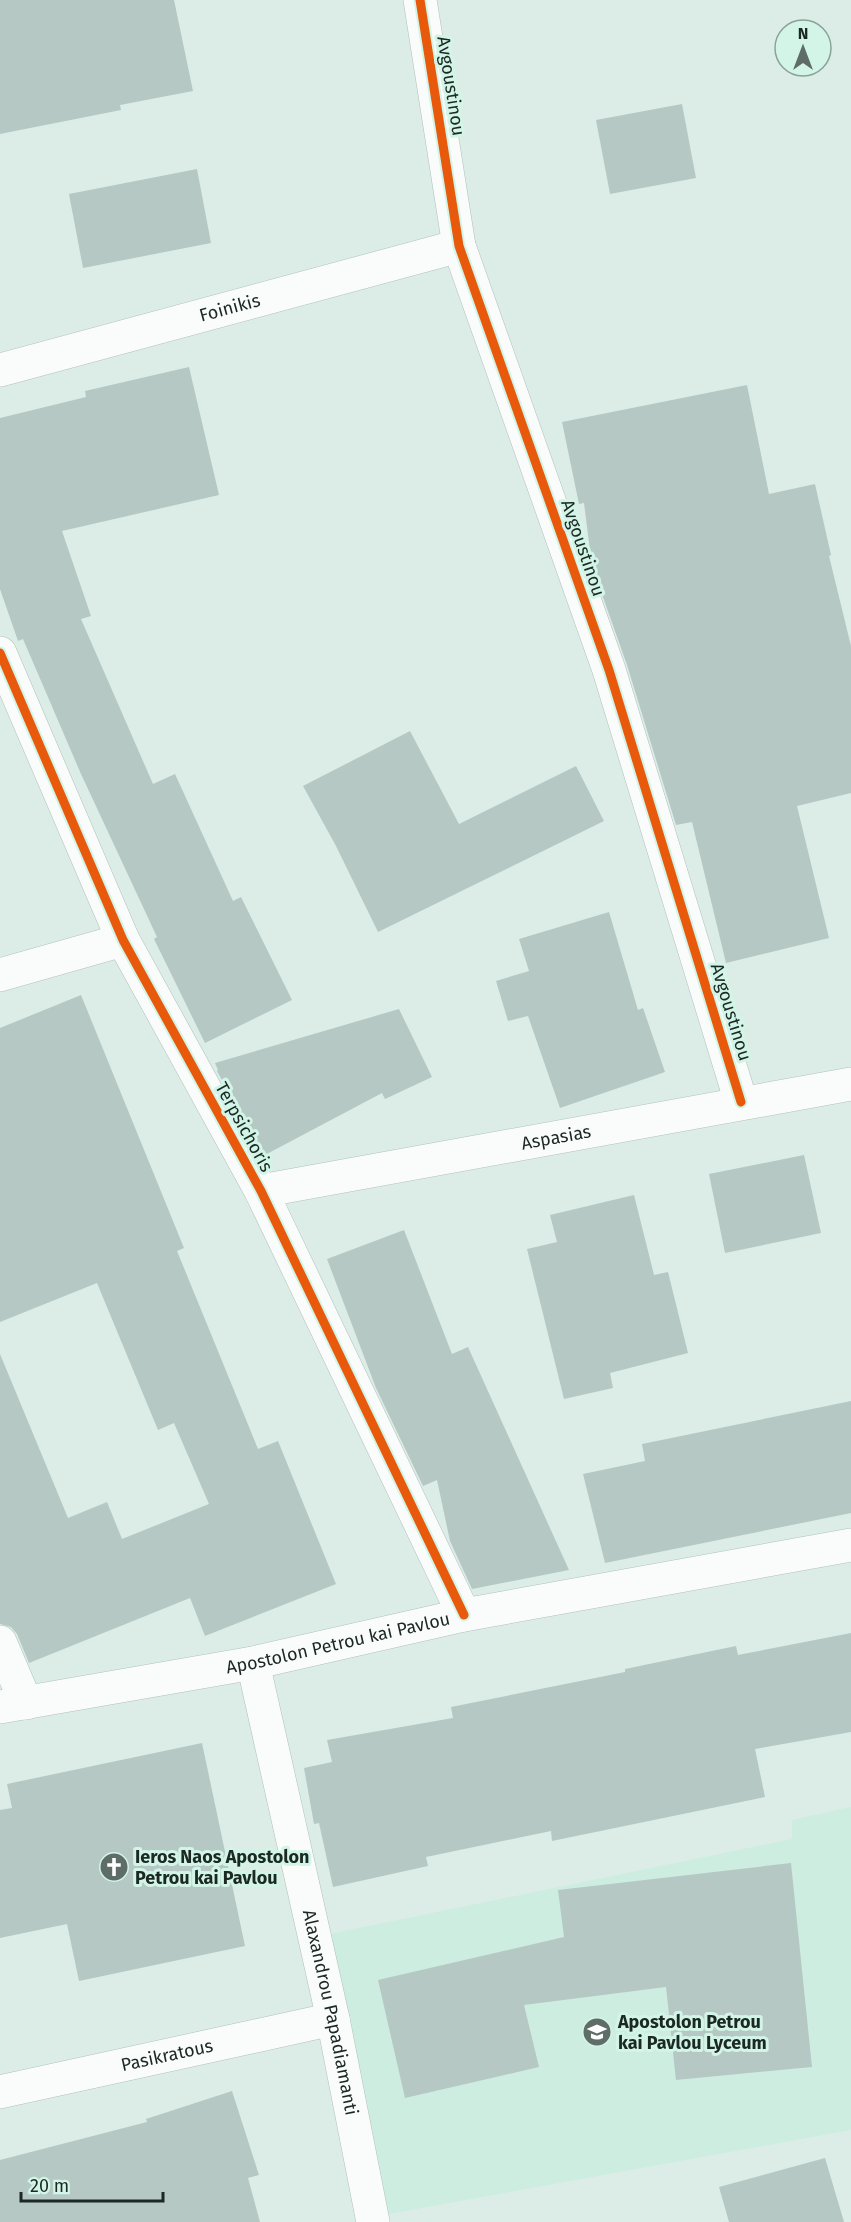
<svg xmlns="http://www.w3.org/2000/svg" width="851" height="2222" font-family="'Fira Sans',sans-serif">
<rect width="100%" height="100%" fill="#dbede6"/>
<!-- built -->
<path fill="#cdede1" d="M 851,1807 L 851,2130 L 378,2216 L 325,1935 L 792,1839 L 792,1820 Z"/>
<!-- building -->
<g fill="#b6c8c4">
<path d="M 0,0 L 174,0 L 193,91 L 120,105 L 121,110 L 0,134 Z"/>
<path d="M 682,104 L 696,178 L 610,194 L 596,120 Z"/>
<path d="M 197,169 L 211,243 L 83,268 L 69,194 Z"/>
<path d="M 189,367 L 219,495 L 62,531 L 91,616 L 81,619 L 153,784 L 175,774 L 233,901 L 241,897 L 292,1000 L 205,1043 L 154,939 L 157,937 L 81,774 L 23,639 L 18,641 L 0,589 L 0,418 L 86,397 L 85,391 Z"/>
<path d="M 747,385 L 769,494 L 815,484 L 831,555 L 829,556 L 851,646 L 851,793 L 797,806 L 829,938 L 726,963 L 692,822 L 676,825 L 627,665 L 592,566 L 584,503 L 579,504 L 562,422 Z"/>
<path d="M 410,731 L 459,824 L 576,766 L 604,821 L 378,932 L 336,846 L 303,786 Z"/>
<path d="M 609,912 L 638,1010 L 643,1008 L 665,1072 L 560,1108 L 528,1016 L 508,1021 L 496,981 L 529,971 L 519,939 Z"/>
<path d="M 81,995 L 184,1248 L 177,1251 L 258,1449 L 278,1441 L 336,1584 L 205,1636 L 190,1598 L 29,1663 L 17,1634 L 11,1627 L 0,1624 L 0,1354 L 68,1518 L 107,1502 L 122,1539 L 209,1504 L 174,1423 L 158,1430 L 97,1283 L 0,1322 L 0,1028 Z"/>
<path d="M 399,1009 L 432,1077 L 385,1099 L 382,1093 L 263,1156 L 217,1071 L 218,1070 L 215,1063 Z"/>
<path d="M 804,1155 L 821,1233 L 725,1253 L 709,1174 Z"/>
<path d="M 634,1195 L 654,1275 L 668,1272 L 688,1353 L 610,1373 L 613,1388 L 564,1399 L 527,1249 L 557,1242 L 550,1215 Z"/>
<path d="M 404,1230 L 452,1354 L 468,1347 L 569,1570 L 472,1589 L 450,1541 L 437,1480 L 423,1486 L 376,1388 L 327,1259 Z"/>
<path d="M 851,1401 L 851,1513 L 605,1563 L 583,1474 L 645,1461 L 642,1444 Z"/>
<path d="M 851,1633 L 851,1732 L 755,1749 L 765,1797 L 552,1841 L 551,1831 L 426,1857 L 428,1866 L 333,1887 L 319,1823 L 314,1824 L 304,1768 L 332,1762 L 327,1740 L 453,1718 L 451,1707 L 625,1672 L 625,1669 L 736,1646 L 738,1655 Z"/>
<path d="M 202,1743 L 245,1946 L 79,1981 L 67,1924 L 0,1938 L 0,1810 L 12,1808 L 7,1784 Z"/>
<path d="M 791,1863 L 812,2067 L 676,2080 L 666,1987 L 524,2005 L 539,2067 L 405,2098 L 378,1980 L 564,1937 L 558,1890 Z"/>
<path d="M 232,2091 L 259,2175 L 248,2178 L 260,2222 L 0,2222 L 0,2160 L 147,2122 L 146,2119 Z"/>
<path d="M 825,2158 L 844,2222 L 729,2222 L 719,2187 Z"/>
</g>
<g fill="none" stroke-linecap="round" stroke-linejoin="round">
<!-- minor casing -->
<g stroke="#b2c0bb" stroke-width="34">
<g id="minor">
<path d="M 420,0 L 459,246 L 609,670 L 741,1102"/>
<path id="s1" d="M 0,370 L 459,246"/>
<path d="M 0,653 L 123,940 L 261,1191 L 464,1615"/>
<path d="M 0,975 L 123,940"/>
<path id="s2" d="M 261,1191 L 851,1084"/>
<path d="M 0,1642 L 26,1703"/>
<path id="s3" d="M 253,1663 L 333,2019 L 373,2222"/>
<path id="s4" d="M 0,2092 L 333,2019"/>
</g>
</g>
<!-- tertiary casing -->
<g stroke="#b2c0bb" stroke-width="34">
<g id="tertiary">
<path id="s5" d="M 0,1707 L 253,1663 L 464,1615 L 851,1545"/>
</g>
</g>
<!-- minor -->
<use href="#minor" stroke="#fafcfb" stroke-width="33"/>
<!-- tertiary -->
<use href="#tertiary" stroke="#fafcfb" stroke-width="33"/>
<!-- cycleway casing -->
<g stroke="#d3f5e8" stroke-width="13">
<g id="cycleway">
<path d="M 420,0 L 459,246 L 609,670 L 741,1102"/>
<path d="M 0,653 L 123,940 L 261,1191 L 464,1615"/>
</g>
</g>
<!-- cycleway -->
<use href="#cycleway" stroke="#e8590c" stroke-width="9"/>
</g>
<!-- icons -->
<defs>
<g id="church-disc" transform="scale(1.5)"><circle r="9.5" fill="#5e6d67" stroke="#d3f5e8"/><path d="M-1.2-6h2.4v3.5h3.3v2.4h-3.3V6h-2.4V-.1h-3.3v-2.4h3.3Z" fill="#fff"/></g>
<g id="school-disc" transform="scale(1.5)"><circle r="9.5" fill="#5e6d67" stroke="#d3f5e8"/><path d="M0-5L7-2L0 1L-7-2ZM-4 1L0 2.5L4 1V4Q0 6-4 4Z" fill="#fff"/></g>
</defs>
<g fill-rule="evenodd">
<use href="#church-disc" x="114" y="1867"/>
<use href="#school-disc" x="597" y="2032"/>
</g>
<g text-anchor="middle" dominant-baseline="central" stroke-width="6" stroke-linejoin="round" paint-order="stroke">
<!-- street labels -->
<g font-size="18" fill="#1b2823" stroke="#d3f5e8">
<text transform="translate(451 86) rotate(81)">Avgoustinou</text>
<text stroke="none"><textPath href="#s1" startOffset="238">Foinikis</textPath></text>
<text transform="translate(583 548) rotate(71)">Avgoustinou</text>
<text transform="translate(731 1012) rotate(73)">Avgoustinou</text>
<text transform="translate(244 1127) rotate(61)">Terpsichoris</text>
<text stroke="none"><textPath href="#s2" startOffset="300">Aspasias</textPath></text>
<text stroke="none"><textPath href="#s5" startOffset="344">Apostolon Petrou kai Pavlou</textPath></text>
<text stroke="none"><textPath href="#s3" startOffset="358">Alaxandrou Papadiamanti</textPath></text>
<text stroke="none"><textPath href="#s4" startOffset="171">Pasikratous</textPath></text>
</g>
<!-- poi labels -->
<g font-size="18" font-weight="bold" fill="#1b2823" stroke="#d3f5e8" text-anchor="start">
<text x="135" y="1857">Ieros Naos Apostolon<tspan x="135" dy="21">Petrou kai Pavlou</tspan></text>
<text x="618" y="2022">Apostolon Petrou<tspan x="618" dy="21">kai Pavlou Lyceum</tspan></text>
</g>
</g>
<!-- north arrow -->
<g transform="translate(803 48)"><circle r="28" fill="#d3f5e8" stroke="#89a399" stroke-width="1.5"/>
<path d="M0-4.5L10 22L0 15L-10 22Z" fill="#5e6d67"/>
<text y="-9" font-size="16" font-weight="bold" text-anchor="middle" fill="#1b2823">N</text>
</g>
<!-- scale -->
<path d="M21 2192v9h142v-9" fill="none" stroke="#1b2823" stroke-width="3"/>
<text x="30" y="2192" font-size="18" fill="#1b2823" stroke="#d3f5e8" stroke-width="4.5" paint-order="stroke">20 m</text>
</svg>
